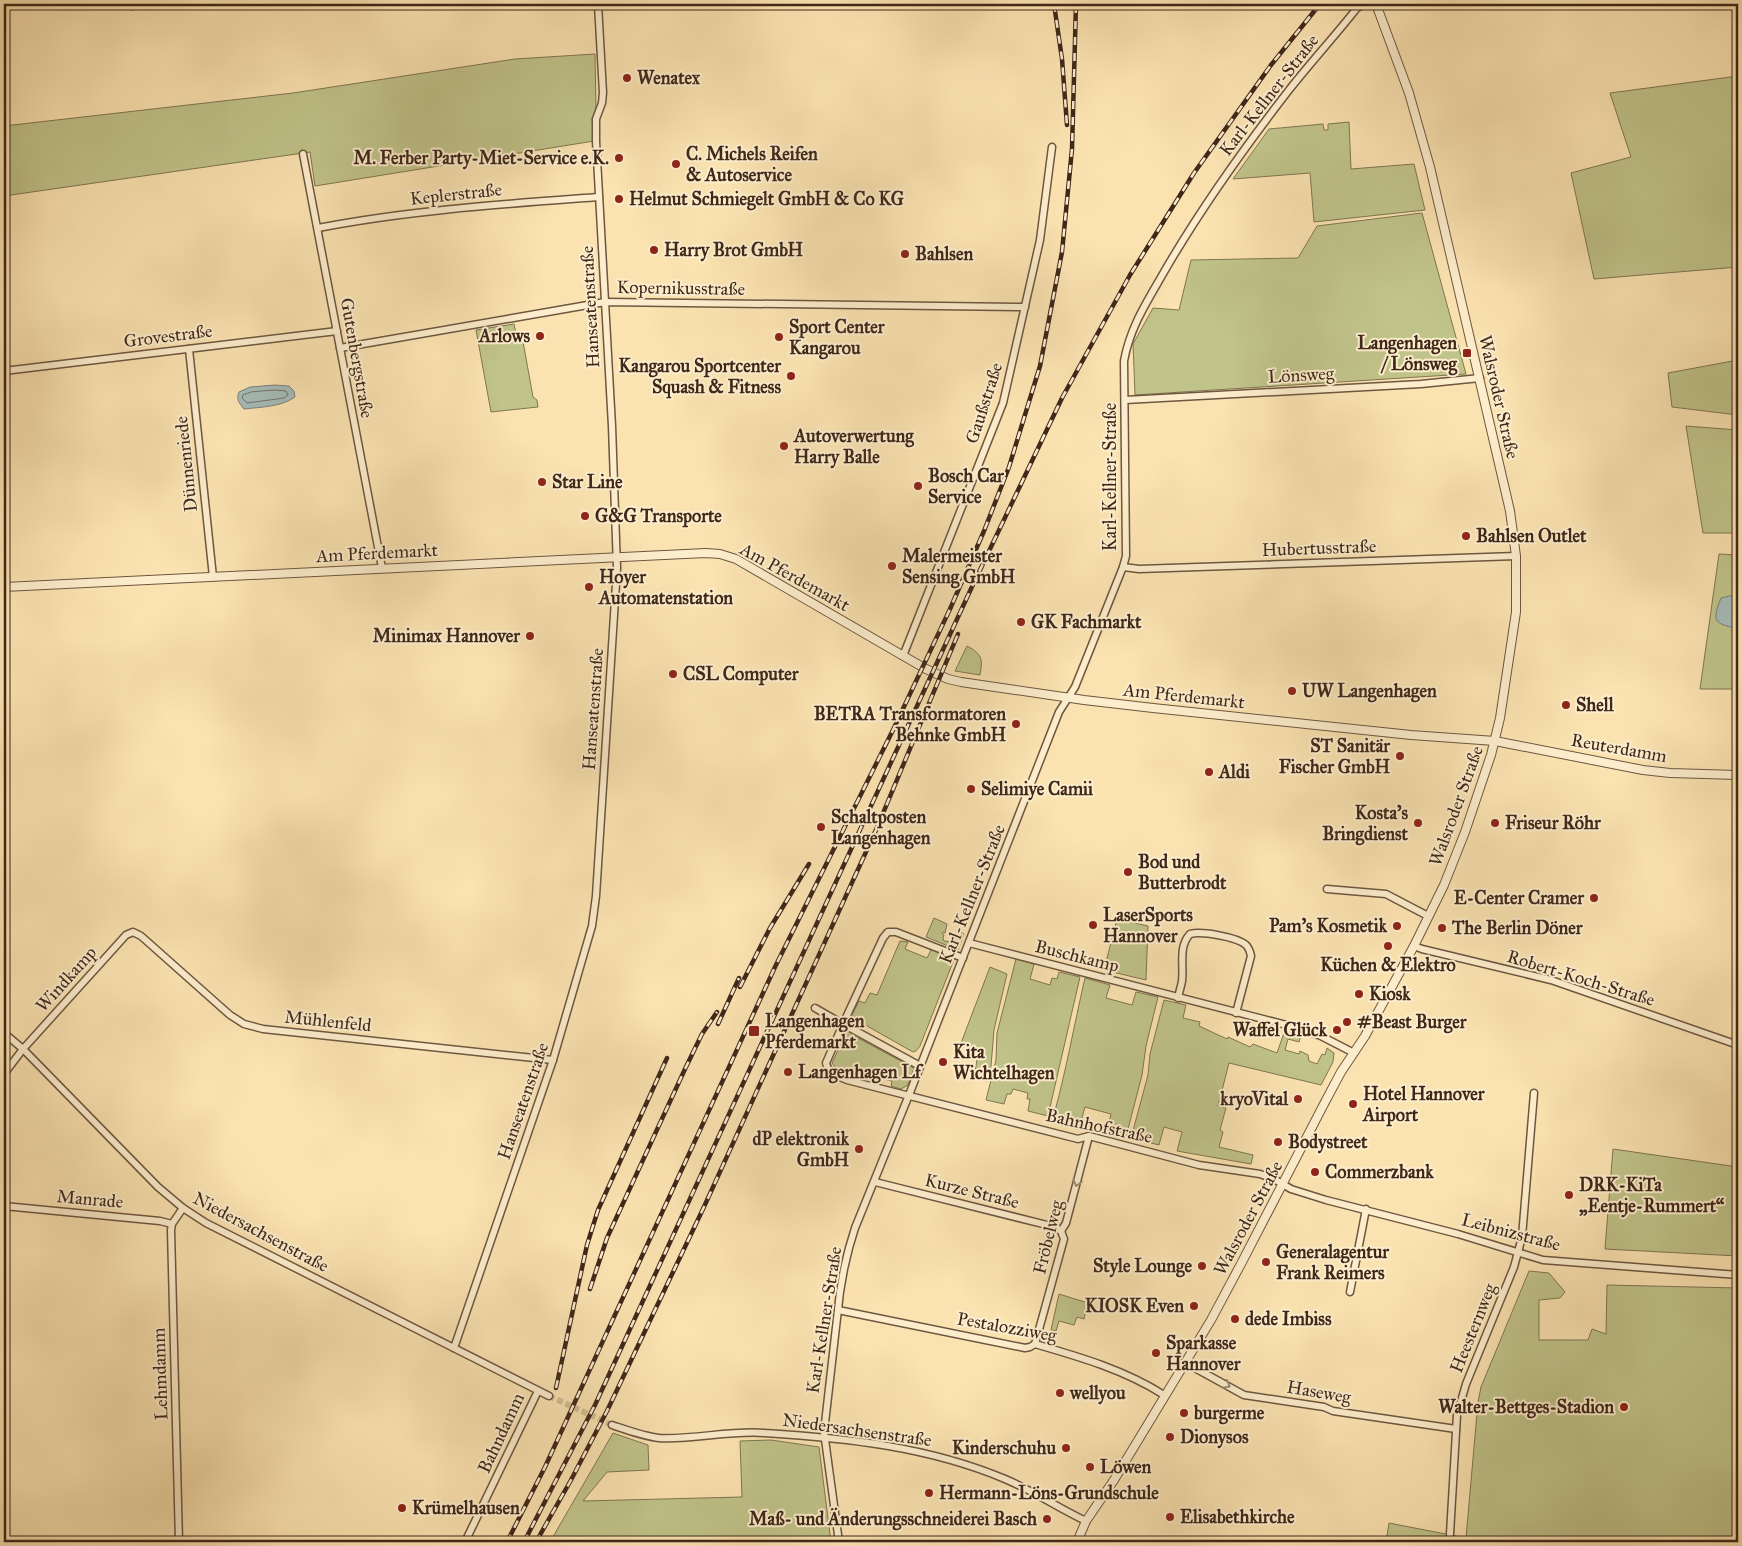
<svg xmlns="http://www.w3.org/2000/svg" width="1742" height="1546" font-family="'IM FELL Great Primer',serif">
<rect width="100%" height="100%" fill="#fbe3b1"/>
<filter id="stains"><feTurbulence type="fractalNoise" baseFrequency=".004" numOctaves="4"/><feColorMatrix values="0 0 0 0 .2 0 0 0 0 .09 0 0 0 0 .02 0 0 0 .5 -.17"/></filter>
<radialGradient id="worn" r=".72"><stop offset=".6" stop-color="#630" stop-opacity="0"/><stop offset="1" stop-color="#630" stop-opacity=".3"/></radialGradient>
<!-- green -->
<g fill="#c0c38a" stroke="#807552">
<path d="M 595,54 L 596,110 L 592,119 L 594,141 L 315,186 L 310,152 L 4,196 L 4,126 L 293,93 L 515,59 Z"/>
<path d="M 1738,76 L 1738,95 L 1732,97 L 1738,135 L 1738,267 L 1594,279 L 1571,173 L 1631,157 L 1610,93 Z"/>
<path d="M 1349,122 L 1351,169 L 1414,164 L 1425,210 L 1314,222 L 1310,173 L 1233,179 L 1269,129 L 1323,124 L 1324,130 L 1328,130 L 1328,124 Z"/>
<path d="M 1422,213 L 1466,374 L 1135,395 L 1133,344 L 1153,308 L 1179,310 L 1191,260 L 1298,258 L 1317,226 Z"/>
<path d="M 514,324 L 516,334 L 522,336 L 533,397 L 537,400 L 538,407 L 491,412 L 476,330 Z"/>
<path d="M 1738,360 L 1738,415 L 1672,407 L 1668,373 Z"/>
<path d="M 1686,426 L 1738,430 L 1738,533 L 1703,533 Z"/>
<path d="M 1719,554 L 1738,555 L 1738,689 L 1700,689 Z"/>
<path d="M 967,646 C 982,654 983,659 980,675 L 955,671 Z"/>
<path d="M 934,918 L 947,924 L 945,933 L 943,932 L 942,934 L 944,935 L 943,938 L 944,941 L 953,942 L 957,931 L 964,934 L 958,950 L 926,937 Z"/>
<path d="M 1117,919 L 1148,926 L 1146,980 L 1104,970 Z"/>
<path d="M 900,941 L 908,942 L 905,949 L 927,958 L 932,948 L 955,957 L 920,1046 L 916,1051 L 913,1052 L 851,1017 L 859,1001 L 865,1003 L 870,993 L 877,995 Z"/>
<path d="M 1016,959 L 1034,964 L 1030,979 L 1050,985 L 1052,978 L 1057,979 L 1059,972 L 1080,977 L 1048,1116 L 1028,1111 L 1030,1099 L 1027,1099 L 1028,1093 L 1013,1089 L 1011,1094 L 1007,1094 L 1004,1104 L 986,1100 L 996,1060 L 997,1033 Z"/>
<path d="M 990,967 L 1007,974 L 994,1030 L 991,1066 L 987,1081 L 974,1078 L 979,1048 L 961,1043 Z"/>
<path d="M 1085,978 L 1110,985 L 1106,998 L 1132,1005 L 1136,992 L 1158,997 L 1146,1046 L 1142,1075 L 1126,1137 L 1107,1131 L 1111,1114 L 1085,1107 L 1080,1125 L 1053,1118 C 1066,1072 1074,1025 1085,978 Z"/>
<path d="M 1164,1000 L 1186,1005 L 1183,1018 L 1200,1022 L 1199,1026 L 1227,1039 L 1228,1037 L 1250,1047 L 1253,1044 L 1277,1053 L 1285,1030 L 1301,1036 L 1299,1042 L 1288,1039 L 1285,1050 L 1299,1054 L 1300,1051 L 1308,1055 L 1309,1061 L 1317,1064 L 1322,1054 L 1325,1055 L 1327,1048 L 1334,1053 L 1333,1062 L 1321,1085 L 1229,1063 L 1218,1106 L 1226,1108 L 1220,1130 L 1223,1132 L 1219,1147 L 1253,1155 L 1251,1164 L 1177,1151 L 1182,1132 L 1164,1127 L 1159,1145 L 1131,1138 L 1148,1075 L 1150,1054 Z"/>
<path d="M 847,1031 L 851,1031 L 855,1033 L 854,1036 L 914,1068 L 908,1085 L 901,1089 L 891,1086 L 892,1081 L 845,1069 L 843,1074 L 838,1071 L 832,1063 Z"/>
<path d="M 1613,1149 L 1738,1167 L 1738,1256 L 1605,1249 Z"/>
<path d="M 1529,1271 L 1549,1273 L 1565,1292 L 1560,1298 L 1539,1300 L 1539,1340 L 1588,1340 L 1592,1329 L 1606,1334 L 1607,1285 L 1738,1288 L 1738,1542 L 1386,1542 L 1389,1523 L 1466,1538 L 1478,1402 L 1481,1387 Z"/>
<path d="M 1059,1294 L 1088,1303 L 1084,1319 L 1077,1317 L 1074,1325 L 1059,1321 L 1056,1331 L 1051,1330 Z"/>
<path d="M 613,1433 L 648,1445 L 649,1470 L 607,1472 L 583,1501 L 742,1497 L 740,1441 L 771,1440 L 819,1447 L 831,1542 L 550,1542 Z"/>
</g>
<!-- water -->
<g fill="#a5bbb8" stroke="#7c8079">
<path d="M 275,385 L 289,386 L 294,391 L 295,397 C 281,407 261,407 244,409 C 239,403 236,399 239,392 L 250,387 Z"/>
<path d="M 1738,594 L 1738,629 C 1715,623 1711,623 1721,598 Z"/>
</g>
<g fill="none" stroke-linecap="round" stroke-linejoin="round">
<!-- shore -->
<path stroke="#727169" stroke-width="1" d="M 275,390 L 286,391 L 288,395 L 284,398 L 247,403 L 242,398 L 243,395 L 251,392 Z"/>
<!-- minor-tunnel -->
<path stroke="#d5bd93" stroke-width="6" stroke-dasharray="6 3" stroke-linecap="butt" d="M 549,1396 L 612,1425"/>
<!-- minor casing -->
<g stroke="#6e5640" stroke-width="9">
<g id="minor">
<path d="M 132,6 L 133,4"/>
<path d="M 303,154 L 382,568"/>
<path d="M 318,228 C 411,210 505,204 599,197"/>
<path d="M 340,348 L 605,302 L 1025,307"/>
<path d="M 189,349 L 213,577"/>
<path d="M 4,371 L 337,331"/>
<path d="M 1125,400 L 1421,384 L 1480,378"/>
<path d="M 1123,567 L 1139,569 L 1516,556"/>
<path d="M 903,656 L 1003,403 L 1040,240 L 1052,147"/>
<path d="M 1327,889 L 1386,894 L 1428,916"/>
<path d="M 969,943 L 1298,1028 L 1321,1036 L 1354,1053"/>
<path d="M 1414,946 L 1422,949 L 1551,980 L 1738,1045"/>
<path d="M 1178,998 C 1179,992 1181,987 1182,981 C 1184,965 1178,947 1190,934 C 1202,931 1237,937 1246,945 C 1249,948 1250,951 1251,956 L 1236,1013"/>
<path d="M 815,1008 L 843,1024 L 883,938 L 888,932 L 896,932 L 963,958"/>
<path d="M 4,1033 L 23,1049 L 158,1187 L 183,1208 L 206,1223 L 549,1396"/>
<path d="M 920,1066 L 843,1024 L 826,1063 C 828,1074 838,1076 847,1080 L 1078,1139 L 1089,1136 L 1199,1165 L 1260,1174 L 1274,1179 L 1291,1189 L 1326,1200 L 1458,1234 L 1543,1260 L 1738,1275"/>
<path d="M 4,1074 L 23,1049 L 126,935 L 133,932 L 141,936 L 230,1015 L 244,1024 L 263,1029 L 553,1060"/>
<path d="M 875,1182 L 1055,1227 L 1061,1231"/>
<path d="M 4,1206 L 160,1221 L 172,1224"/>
<path d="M 1350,1292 L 1366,1209"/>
<path d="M 838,1310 L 1025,1348 L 1030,1347 L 1035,1344 C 1080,1357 1125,1370 1164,1395"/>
<path d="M 1035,1344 L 1064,1239 L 1061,1231 L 1066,1223 L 1089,1136"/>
<path d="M 454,1348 L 553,1060 L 592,926 L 596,896 L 617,568 L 612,426 L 596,141 L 596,119 L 602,103 L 603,93 L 598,4"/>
<path d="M 1184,1362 L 1244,1395 L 1324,1407 L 1333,1411 L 1456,1429"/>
<path d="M 612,1425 C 627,1430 643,1436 659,1438 C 694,1440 730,1430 765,1433 C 847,1438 929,1447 1005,1479 C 1034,1491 1058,1508 1086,1521"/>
<path d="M 1450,1534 L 1457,1415 L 1466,1384 L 1514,1267 L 1522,1237 L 1534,1093"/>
<path d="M 179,1542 L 171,1230 L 172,1224 L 183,1208"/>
<path d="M 465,1542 L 538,1391"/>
<path d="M 839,1542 L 824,1432 L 840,1292 L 844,1269 L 849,1248 L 855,1228 L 909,1095 L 1059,712 L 1075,687 L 1123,567 L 1126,556 L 1124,361 C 1130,327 1147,302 1164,272 C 1201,208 1244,148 1289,90 C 1311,62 1335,36 1357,8 L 1365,4"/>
</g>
</g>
<!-- tertiary casing -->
<g stroke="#6e5640" stroke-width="10">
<g id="tertiary">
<path d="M 4,587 L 706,553 L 720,554 L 736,559 L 926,669 L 948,679 L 961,682 L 1084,700 L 1153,708 L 1411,735 L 1495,741 L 1643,770 L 1670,773 L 1738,775"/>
<path d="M 1077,1542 L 1086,1521 L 1114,1480 L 1211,1320 L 1242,1262 L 1325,1102 L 1341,1072 L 1365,1036 L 1414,946 L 1444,885 L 1465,832 L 1491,755 L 1500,718 L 1516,612 L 1516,556 L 1510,511 L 1430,167 L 1409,93 L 1376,4"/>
</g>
</g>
<!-- minor -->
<use href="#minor" stroke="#fcedcc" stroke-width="6"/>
<!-- tertiary -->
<use href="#tertiary" stroke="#fcedcc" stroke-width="8"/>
<!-- rail casing -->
<g stroke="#3f271a" stroke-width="4.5">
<g id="rail">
<path d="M 1054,4 L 1062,59 L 1067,125"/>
<path d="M 740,987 L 770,928 L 809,864"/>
<path d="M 718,1024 L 739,978"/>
<path d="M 590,1289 L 607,1238 L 685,1069 L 702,1034 L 717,1012"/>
<path d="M 556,1388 L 587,1245 L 598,1210 L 667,1058"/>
<path d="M 507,1542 L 545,1467 L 775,967 L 893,730 L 950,609 L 984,531 L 1009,467 L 1040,366 L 1062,252 L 1072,149 L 1076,4"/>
<path d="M 524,1542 L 595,1405 L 970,591 L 1062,398 L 1130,275 L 1194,173 L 1271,65 L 1320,4"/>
<path d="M 536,1542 L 571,1480 L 607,1411 L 703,1209 L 876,830 L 958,634"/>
</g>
</g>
<!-- rail -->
<use href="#rail" stroke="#fcedcc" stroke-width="2.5" stroke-dasharray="8" stroke-linecap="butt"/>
</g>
<!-- one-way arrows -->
<defs><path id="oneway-chevron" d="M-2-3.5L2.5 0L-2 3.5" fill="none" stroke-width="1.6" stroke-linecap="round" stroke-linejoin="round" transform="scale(1.25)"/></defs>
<g stroke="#9e8a73">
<use href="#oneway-chevron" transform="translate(1077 1183) rotate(105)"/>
<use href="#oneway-chevron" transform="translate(1227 1385) rotate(28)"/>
</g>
<!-- markers -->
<g fill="#8f2418" stroke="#fcedcc" stroke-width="2">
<circle cx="627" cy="78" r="5"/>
<circle cx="619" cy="158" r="5"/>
<circle cx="676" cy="164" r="5"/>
<circle cx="619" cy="199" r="5"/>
<circle cx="654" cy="250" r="5"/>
<circle cx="905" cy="254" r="5"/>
<circle cx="540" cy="336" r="5"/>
<circle cx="779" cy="337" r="5"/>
<rect x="1462" y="348" width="10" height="10" rx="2.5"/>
<circle cx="791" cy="376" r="5"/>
<circle cx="784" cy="446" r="5"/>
<circle cx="542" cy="482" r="5"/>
<circle cx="918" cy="486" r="5"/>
<circle cx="585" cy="516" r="5"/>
<circle cx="1466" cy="536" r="5"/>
<circle cx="892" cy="566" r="5"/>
<circle cx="589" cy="587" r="5"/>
<circle cx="1021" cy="622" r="5"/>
<circle cx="530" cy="636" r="5"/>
<circle cx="673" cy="674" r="5"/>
<circle cx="1292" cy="691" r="5"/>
<circle cx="1566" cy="705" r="5"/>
<circle cx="1016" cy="724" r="5"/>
<circle cx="1400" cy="756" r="5"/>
<circle cx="1209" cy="772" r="5"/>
<circle cx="971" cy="789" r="5"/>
<circle cx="1418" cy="823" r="5"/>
<circle cx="1495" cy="823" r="5"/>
<circle cx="821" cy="827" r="5"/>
<circle cx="1128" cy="872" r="5"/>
<circle cx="1594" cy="898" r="5"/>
<circle cx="1093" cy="925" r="5"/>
<circle cx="1397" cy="926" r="5"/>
<circle cx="1442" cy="928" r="5"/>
<circle cx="1388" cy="946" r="5"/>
<circle cx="1359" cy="994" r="5"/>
<circle cx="1347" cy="1022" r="5"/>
<circle cx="1337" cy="1030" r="5"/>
<rect x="748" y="1025" width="12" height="12" rx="2.5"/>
<circle cx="943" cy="1062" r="5"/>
<circle cx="788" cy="1072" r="5"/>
<circle cx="1298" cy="1099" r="5"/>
<circle cx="1353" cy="1104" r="5"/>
<circle cx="1278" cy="1142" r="5"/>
<circle cx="859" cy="1149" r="5"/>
<circle cx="1315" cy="1172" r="5"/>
<circle cx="1569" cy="1195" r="5"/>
<circle cx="1266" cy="1262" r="5"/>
<circle cx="1202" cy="1266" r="5"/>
<circle cx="1194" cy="1306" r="5"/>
<circle cx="1235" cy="1319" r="5"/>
<circle cx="1156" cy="1353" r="5"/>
<circle cx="1060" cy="1393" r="5"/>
<circle cx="1624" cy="1407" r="5"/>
<circle cx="1184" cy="1413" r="5"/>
<circle cx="1170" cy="1437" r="5"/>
<circle cx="1066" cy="1448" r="5"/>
<circle cx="1090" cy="1467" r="5"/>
<circle cx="929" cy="1493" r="5"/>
<circle cx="402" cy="1508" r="5"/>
<circle cx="1170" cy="1517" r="5"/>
<circle cx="1047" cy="1519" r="5"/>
</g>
<g text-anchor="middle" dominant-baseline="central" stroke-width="4" stroke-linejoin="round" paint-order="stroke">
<!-- poi labels -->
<g font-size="18" font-weight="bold" fill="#3f271a" stroke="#fcedcc" text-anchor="start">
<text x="637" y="78">Wenatex</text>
<text x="686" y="154">C. Michels Reifen<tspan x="686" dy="21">&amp; Autoservice</tspan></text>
<text x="609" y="158" text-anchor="end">M. Ferber Party-Miet-Service e.K.</text>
<text x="629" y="199">Helmut Schmiegelt GmbH &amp; Co KG</text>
<text x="664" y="250">Harry Brot GmbH</text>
<text x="915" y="254">Bahlsen</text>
<text x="789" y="327">Sport Center<tspan x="789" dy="21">Kangarou</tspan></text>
<text x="530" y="336" text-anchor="end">Arlows</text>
<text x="1457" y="343" text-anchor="end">Langenhagen<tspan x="1457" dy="21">/ Lönsweg</tspan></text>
<text x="781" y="366" text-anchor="end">Kangarou Sportcenter<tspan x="781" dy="21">Squash &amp; Fitness</tspan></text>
<text x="794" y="436">Autoverwertung<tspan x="794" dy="21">Harry Balle</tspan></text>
<text x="928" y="476">Bosch Car<tspan x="928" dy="21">Service</tspan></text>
<text x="552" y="482">Star Line</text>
<text x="595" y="516">G&amp;G Transporte</text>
<text x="1476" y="536">Bahlsen Outlet</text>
<text x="902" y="556">Malermeister<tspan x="902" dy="21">Sensing GmbH</tspan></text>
<text x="599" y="577">Hoyer<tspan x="599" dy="21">Automatenstation</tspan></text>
<text x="1031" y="622">GK Fachmarkt</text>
<text x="520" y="636" text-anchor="end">Minimax Hannover</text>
<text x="683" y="674">CSL Computer</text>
<text x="1302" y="691">UW Langenhagen</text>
<text x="1576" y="705">Shell</text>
<text x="1006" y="714" text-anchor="end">BETRA Transformatoren<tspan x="1006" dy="21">Behnke GmbH</tspan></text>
<text x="1390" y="746" text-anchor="end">ST Sanitär<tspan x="1390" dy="21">Fischer GmbH</tspan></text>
<text x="1219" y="772">Aldi</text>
<text x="981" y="789">Selimiye Camii</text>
<text x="1408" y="813" text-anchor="end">Kosta's<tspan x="1408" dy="21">Bringdienst</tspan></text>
<text x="831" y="817">Schaltposten<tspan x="831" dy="21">Langenhagen</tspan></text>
<text x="1505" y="823">Friseur Röhr</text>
<text x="1138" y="862">Bod und<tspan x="1138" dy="21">Butterbrodt</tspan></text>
<text x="1584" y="898" text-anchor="end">E-Center Cramer</text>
<text x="1103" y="915">LaserSports<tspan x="1103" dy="21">Hannover</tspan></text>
<text x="1387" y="926" text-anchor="end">Pam's Kosmetik</text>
<text x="1452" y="928">The Berlin Döner</text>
<text x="1388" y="965" text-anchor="middle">Küchen &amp; Elektro</text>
<text x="1369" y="994">Kiosk</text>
<text x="765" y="1021">Langenhagen<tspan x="765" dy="21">Pferdemarkt</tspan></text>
<text x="1357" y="1022">#Beast Burger</text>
<text x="1327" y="1030" text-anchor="end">Waffel Glück</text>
<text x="953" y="1052">Kita<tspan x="953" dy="21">Wichtelhagen</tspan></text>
<text x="798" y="1072">Langenhagen Lf</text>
<text x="1363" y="1094">Hotel Hannover<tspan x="1363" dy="21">Airport</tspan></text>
<text x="1288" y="1099" text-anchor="end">kryoVital</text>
<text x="849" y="1139" text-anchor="end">dP elektronik<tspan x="849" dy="21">GmbH</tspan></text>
<text x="1288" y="1142">Bodystreet</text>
<text x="1325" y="1172">Commerzbank</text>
<text x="1579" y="1185">DRK-KiTa<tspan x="1579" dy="21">„Eentje-Rummert“</tspan></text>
<text x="1276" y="1252">Generalagentur<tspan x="1276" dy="21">Frank Reimers</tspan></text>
<text x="1192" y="1266" text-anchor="end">Style Lounge</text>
<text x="1184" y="1306" text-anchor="end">KIOSK Even</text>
<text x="1245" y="1319">dede Imbiss</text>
<text x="1166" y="1343">Sparkasse<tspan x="1166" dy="21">Hannover</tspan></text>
<text x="1070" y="1393">wellyou</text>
<text x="1614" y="1407" text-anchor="end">Walter-Bettges-Stadion</text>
<text x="1194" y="1413">burgerme</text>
<text x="1180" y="1437">Dionysos</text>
<text x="1056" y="1448" text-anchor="end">Kinderschuhu</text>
<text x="1100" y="1467">Löwen</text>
<text x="939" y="1493">Hermann-Löns-Grundschule</text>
<text x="412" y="1508">Krümelhausen</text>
<text x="1180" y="1517">Elisabethkirche</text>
<text x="1037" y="1519" text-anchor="end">Maß- und Änderungsschneiderei Basch</text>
</g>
<!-- street labels -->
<g font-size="18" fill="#3f271a" stroke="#fcedcc">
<text transform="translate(1269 95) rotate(-52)">Karl-Kellner-Straße</text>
<text transform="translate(456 194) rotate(-6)">Keplerstraße</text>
<text transform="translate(681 288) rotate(1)">Kopernikusstraße</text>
<text transform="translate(590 307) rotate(-93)">Hanseatenstraße</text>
<text transform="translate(168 336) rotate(-7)">Grovestraße</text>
<text transform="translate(357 358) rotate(80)">Gutenbergstraße</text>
<text transform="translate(1301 375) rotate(-3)">Lönsweg</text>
<text transform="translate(1499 397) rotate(77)">Walsroder Straße</text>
<text transform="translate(984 403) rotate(-72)">Gaußstraße</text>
<text transform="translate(186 464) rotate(-96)">Dünnenriede</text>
<text transform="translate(1110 477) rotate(-90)">Karl-Kellner-Straße</text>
<text transform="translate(1319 548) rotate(-2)">Hubertusstraße</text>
<text transform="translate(377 553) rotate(-3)">Am Pferdemarkt</text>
<text transform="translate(795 577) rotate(29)">Am Pferdemarkt</text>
<text transform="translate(1184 696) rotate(6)">Am Pferdemarkt</text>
<text transform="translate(593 709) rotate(-86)">Hanseatenstraße</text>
<text transform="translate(1619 748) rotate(10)">Reuterdamm</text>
<text transform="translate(1456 806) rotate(-70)">Walsroder Straße</text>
<text transform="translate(972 894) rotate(-68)">Karl-Kellner-Straße</text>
<text transform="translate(1077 956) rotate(14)">Buschkamp</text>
<text transform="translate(1581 978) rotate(17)">Robert-Koch-Straße</text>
<text transform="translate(66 979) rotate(-48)">Windkamp</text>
<text transform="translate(328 1021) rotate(6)">Mühlenfeld</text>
<text transform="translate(523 1101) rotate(-71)">Hanseatenstraße</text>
<text transform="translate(1099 1126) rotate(12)">Bahnhofstraße</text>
<text transform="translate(972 1191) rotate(14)">Kurze Straße</text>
<text transform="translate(90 1199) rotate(5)">Manrade</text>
<text transform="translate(1248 1218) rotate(-62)">Walsroder Straße</text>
<text transform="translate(261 1232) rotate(28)">Niedersachsenstraße</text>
<text transform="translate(1511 1232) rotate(15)">Leibnizstraße</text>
<text transform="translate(1048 1237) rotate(-76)">Fröbelweg</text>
<text transform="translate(824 1320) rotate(-81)">Karl-Kellner-Straße</text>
<text transform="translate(1007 1327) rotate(10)">Pestalozziweg</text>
<text transform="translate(1473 1328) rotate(-68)">Heesternweg</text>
<text transform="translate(160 1374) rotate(-92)">Lehmdamm</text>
<text transform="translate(1319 1392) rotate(10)">Haseweg</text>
<text transform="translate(857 1430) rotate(8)">Niedersachsenstraße</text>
<text transform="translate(501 1433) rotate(-65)">Bahndamm</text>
</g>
</g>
<!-- margin -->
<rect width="1742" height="1546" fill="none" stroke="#fbe3b1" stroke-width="20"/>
<rect x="5" y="5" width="1732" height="1536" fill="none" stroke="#3f271a" stroke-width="2.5"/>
<rect x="10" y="10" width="1722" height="1526" fill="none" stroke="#3f271a"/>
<rect width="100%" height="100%" filter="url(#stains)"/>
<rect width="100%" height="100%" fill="url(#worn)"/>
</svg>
